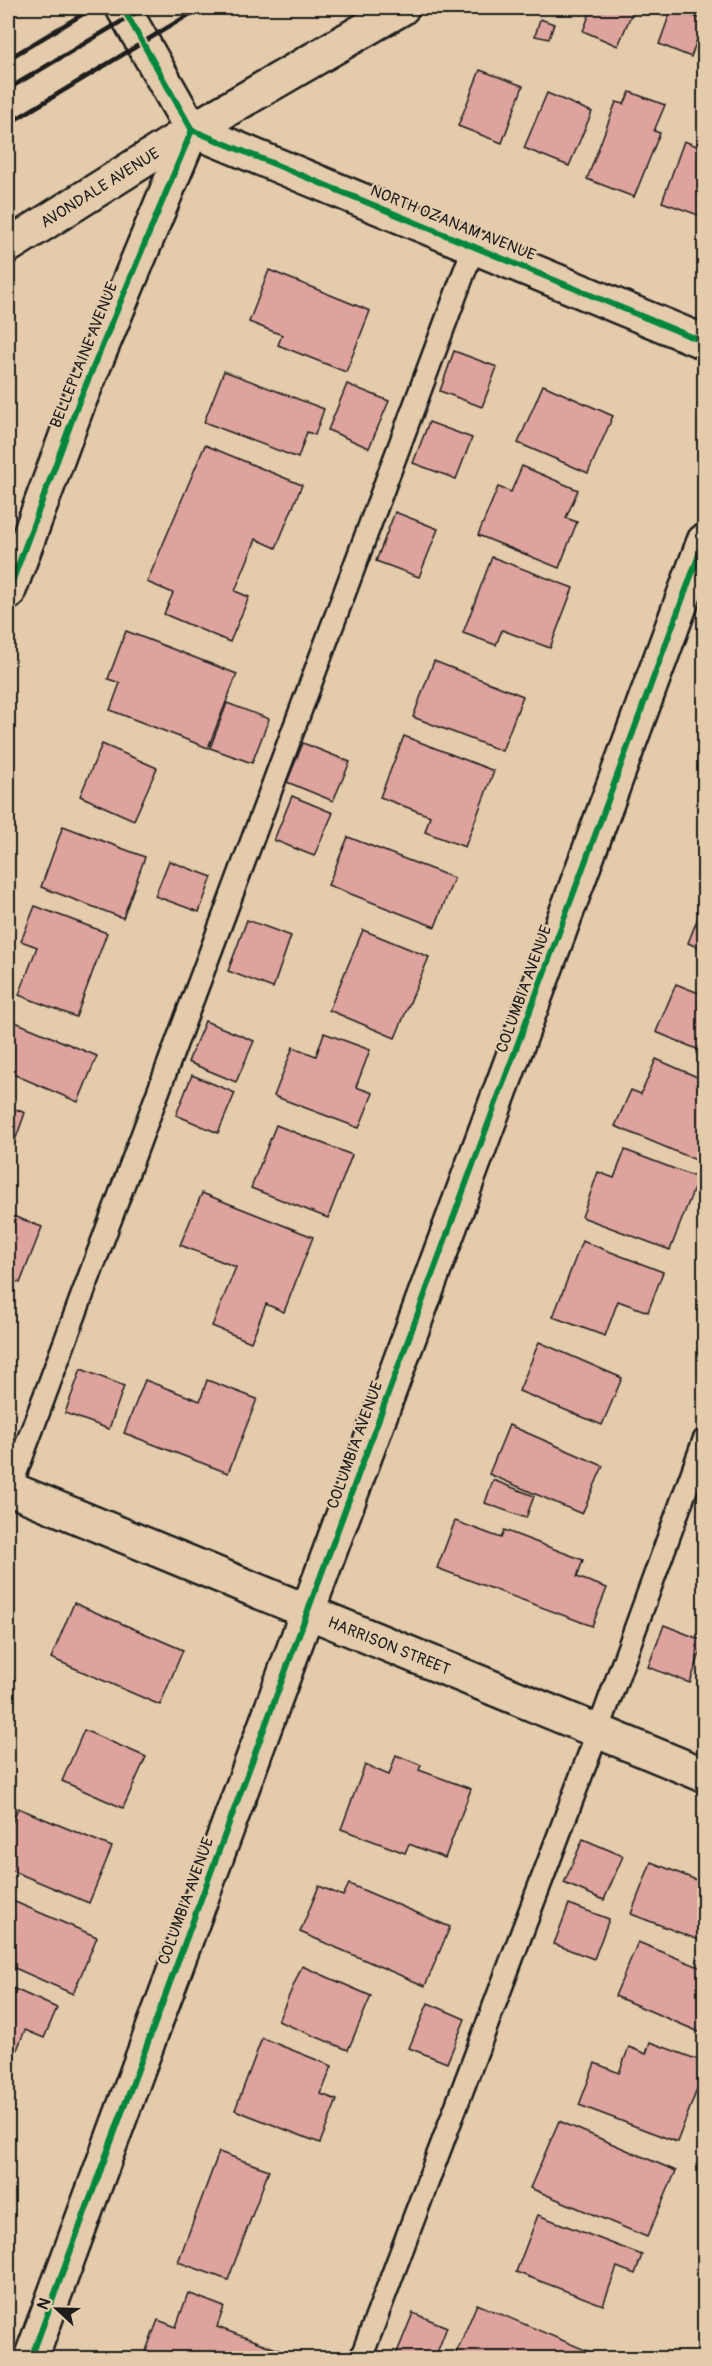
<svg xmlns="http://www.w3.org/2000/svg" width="712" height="2366" font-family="Pangolin,sans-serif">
<rect width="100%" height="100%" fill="#e4cbac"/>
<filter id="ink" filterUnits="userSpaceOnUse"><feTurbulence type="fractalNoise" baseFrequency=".0167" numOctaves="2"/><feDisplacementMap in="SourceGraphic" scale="12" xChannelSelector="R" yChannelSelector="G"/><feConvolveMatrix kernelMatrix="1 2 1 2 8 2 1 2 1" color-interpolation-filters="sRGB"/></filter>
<g filter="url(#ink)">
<!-- building -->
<g fill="#dda39c" stroke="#1c1c1c" stroke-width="1.5">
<path d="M 592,8 L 634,8 L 618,46 L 583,31 Z"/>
<path d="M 672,8 L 704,20 L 691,57 L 659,44 Z"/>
<path d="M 540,19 L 554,24 L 549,39 L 535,36 Z"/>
<path d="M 480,70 L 523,86 L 502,143 L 458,126 Z"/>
<path d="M 630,92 L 665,105 L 654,131 L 660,133 L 634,197 L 587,179 L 616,102 L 624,104 Z"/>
<path d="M 547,93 L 592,112 L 569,166 L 524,148 Z"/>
<path d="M 704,127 L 704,217 L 662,202 L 684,141 L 697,146 Z"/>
<path d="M 269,270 L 370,311 L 346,372 L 278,345 L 282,335 L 249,322 Z"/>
<path d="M 454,351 L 497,367 L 482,407 L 440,391 Z"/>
<path d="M 224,371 L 324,409 L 315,435 L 307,432 L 298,458 L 204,422 Z"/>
<path d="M 347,384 L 389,401 L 369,448 L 328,430 Z"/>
<path d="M 543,385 L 613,416 L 588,473 L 518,443 Z"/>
<path d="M 429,422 L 472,438 L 456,479 L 413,463 Z"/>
<path d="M 205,445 L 302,485 L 276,548 L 256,539 L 235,591 L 249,597 L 230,642 L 164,614 L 173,593 L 147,582 Z"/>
<path d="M 522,466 L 578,490 L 566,518 L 577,522 L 559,568 L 478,535 L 498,487 L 511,492 Z"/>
<path d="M 395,512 L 438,529 L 419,577 L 376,561 Z"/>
<path d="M 492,557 L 573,588 L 550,648 L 502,630 L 496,645 L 463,633 Z"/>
<path d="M 126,631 L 237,674 L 208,748 L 110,710 L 120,683 L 108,679 Z"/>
<path d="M 434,661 L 523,696 L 502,751 L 413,717 Z"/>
<path d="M 227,703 L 269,719 L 252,763 L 210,748 Z"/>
<path d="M 404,736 L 494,771 L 465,847 L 425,832 L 430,816 L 380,797 Z"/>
<path d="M 303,743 L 350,762 L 333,801 L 287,782 Z"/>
<path d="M 102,744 L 157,768 L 134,820 L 80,796 Z"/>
<path d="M 292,796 L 333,813 L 314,856 L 274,840 Z"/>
<path d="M 63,826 L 145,857 L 123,918 L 41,887 Z"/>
<path d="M 348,837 L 454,878 L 435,927 L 328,885 Z"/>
<path d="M 169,861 L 212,877 L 199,912 L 155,896 Z"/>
<path d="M 704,902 L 704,950 L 688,943 Z"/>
<path d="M 35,906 L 107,933 L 76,1017 L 19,995 L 37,947 L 21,941 Z"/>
<path d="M 247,920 L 291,936 L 273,988 L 228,971 Z"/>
<path d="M 363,930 L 429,957 L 395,1038 L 329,1010 Z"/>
<path d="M 676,984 L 701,994 L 704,985 L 704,1052 L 656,1032 Z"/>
<path d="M 8,1019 L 97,1056 L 78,1102 L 8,1072 Z"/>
<path d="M 205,1021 L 254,1041 L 236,1082 L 188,1062 Z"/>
<path d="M 324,1033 L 370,1050 L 356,1087 L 373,1093 L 359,1128 L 274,1096 L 293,1047 L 316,1056 Z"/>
<path d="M 656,1059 L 704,1080 L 701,1091 L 704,1093 L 703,1163 L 615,1126 L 631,1090 L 641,1094 Z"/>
<path d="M 192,1075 L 235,1093 L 218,1133 L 176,1115 Z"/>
<path d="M 8,1106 L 25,1113 L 8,1160 Z"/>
<path d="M 276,1125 L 352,1155 L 328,1218 L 251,1188 Z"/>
<path d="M 625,1150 L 698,1178 L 670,1250 L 582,1217 L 598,1172 L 614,1178 Z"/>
<path d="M 202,1193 L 313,1237 L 284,1312 L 266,1304 L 251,1342 L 212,1326 L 236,1267 L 180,1245 Z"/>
<path d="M 8,1214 L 42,1227 L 20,1283 L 8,1278 Z"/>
<path d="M 582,1241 L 663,1272 L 648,1312 L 618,1301 L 605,1336 L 553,1317 Z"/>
<path d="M 539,1342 L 622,1378 L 602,1425 L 519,1391 Z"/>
<path d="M 81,1369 L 124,1386 L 109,1429 L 65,1413 Z"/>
<path d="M 145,1380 L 200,1401 L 207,1380 L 257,1399 L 228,1473 L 124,1433 Z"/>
<path d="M 509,1425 L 603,1466 L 582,1514 L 489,1474 Z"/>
<path d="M 493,1480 L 534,1496 L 526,1518 L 485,1503 Z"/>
<path d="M 455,1521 L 501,1538 L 504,1530 L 583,1560 L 577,1577 L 607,1588 L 592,1626 L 437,1568 Z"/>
<path d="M 74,1603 L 183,1650 L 160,1705 L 51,1658 Z"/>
<path d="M 664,1625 L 704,1641 L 690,1683 L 648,1667 Z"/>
<path d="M 84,1730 L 146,1757 L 123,1808 L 62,1781 Z"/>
<path d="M 396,1755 L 421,1765 L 419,1770 L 471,1789 L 445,1858 L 409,1844 L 405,1853 L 341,1829 L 365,1765 L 389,1775 Z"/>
<path d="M 18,1808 L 112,1847 L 89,1903 L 8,1869 L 8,1833 Z"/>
<path d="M 583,1839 L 623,1856 L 604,1900 L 564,1883 Z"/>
<path d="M 651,1862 L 704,1883 L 704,1942 L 631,1914 Z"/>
<path d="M 349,1884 L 450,1927 L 425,1986 L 300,1932 L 319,1886 L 343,1896 Z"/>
<path d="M 8,1899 L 97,1937 L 73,1994 L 8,1965 Z"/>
<path d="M 569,1904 L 609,1919 L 594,1959 L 554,1944 Z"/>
<path d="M 638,1942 L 704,1969 L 704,2034 L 615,1996 Z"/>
<path d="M 302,1966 L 371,1996 L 348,2050 L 278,2021 Z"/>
<path d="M 8,1986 L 57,2008 L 44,2038 L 25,2030 L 8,2072 Z"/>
<path d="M 428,2003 L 465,2019 L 447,2063 L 409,2048 Z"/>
<path d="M 262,2038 L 332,2066 L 321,2094 L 337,2100 L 320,2143 L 235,2110 Z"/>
<path d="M 650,2042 L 704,2062 L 704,2071 L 677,2142 L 579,2105 L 595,2063 L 619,2073 L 629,2047 L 646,2054 Z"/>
<path d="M 8,2098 L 14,2100 L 8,2117 Z"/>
<path d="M 559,2121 L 676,2171 L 647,2237 L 530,2188 Z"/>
<path d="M 219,2152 L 269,2170 L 228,2280 L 178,2262 Z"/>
<path d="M 538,2215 L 642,2255 L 635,2274 L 617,2267 L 603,2305 L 516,2272 Z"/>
<path d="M 188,2293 L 224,2307 L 217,2327 L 279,2350 L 276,2358 L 143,2358 L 158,2320 L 176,2327 Z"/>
<path d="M 477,2304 L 604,2358 L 454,2358 Z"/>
<path d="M 413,2313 L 447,2327 L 435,2358 L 405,2358 L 396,2355 Z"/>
</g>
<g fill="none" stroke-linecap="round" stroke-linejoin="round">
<!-- lane casing -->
<g stroke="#1c1c1c" stroke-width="26">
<g id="lane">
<path d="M 8,1494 L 474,246"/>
<path d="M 361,2358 L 598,1731 L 704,1440"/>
</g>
</g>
<!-- street casing -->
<g stroke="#1c1c1c" stroke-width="38">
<g id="street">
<path d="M 8,246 L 192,130 L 402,8"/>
<path d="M 8,593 L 78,404 L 192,130"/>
<path d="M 8,1488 L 704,1775"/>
<path d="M 31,2358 L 704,541"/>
</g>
</g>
<!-- secondary casing -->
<g stroke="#1c1c1c" stroke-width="38">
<path id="secondary" d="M 123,8 L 192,130 L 704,342"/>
</g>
<!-- lane -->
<use href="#lane" stroke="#e4cbac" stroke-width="21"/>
<!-- street -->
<use href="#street" stroke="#e4cbac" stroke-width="33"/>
<!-- secondary -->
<use href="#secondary" stroke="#e4cbac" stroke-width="33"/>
<!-- rail -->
<g stroke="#1c1c1c" stroke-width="4.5">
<path d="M 8,59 L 93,8"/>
<path d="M 8,89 L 144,8"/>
<path d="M 8,124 L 200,8"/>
</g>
<!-- cycleway casing -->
<g stroke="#e4cbac" stroke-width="10">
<g id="cycleway">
<path d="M 123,8 L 192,130"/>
<path d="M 192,130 L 704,342"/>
<path d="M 8,593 L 78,404 L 192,130"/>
<path d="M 31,2358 L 704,541"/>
</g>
</g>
<!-- cycleway -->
<use href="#cycleway" stroke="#00873e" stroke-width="6"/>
</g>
</g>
<g text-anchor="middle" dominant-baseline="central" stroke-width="4.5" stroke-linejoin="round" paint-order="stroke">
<!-- street labels -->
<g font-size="16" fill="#1c1c1c" stroke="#e4cbac">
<text transform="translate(100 188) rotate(-32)">AVONDALE AVENUE</text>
<text transform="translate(453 223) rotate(22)">NORTH OZANAM AVENUE</text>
<text transform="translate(84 355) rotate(-68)">BELLEPLAINE AVENUE</text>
<text transform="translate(524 989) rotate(-70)">COLUMBIA AVENUE</text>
<text transform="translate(355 1445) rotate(-70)">COLUMBIA AVENUE</text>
<text transform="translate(389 1646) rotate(22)">HARRISON STREET</text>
<text transform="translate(186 1901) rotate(-70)">COLUMBIA AVENUE</text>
</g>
</g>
<!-- margin -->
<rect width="712" height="2366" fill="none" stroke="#e4cbac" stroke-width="30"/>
<rect x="15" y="15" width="682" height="2336" fill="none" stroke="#1c1c1c" stroke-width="2" filter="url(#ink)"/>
<!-- north arrow -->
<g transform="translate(57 2309) rotate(292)" stroke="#e4cbac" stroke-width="4.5" paint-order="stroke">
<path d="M0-4.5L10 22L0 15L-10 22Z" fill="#1c1c1c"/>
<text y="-9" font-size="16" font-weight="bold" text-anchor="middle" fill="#1c1c1c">N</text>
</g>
</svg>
